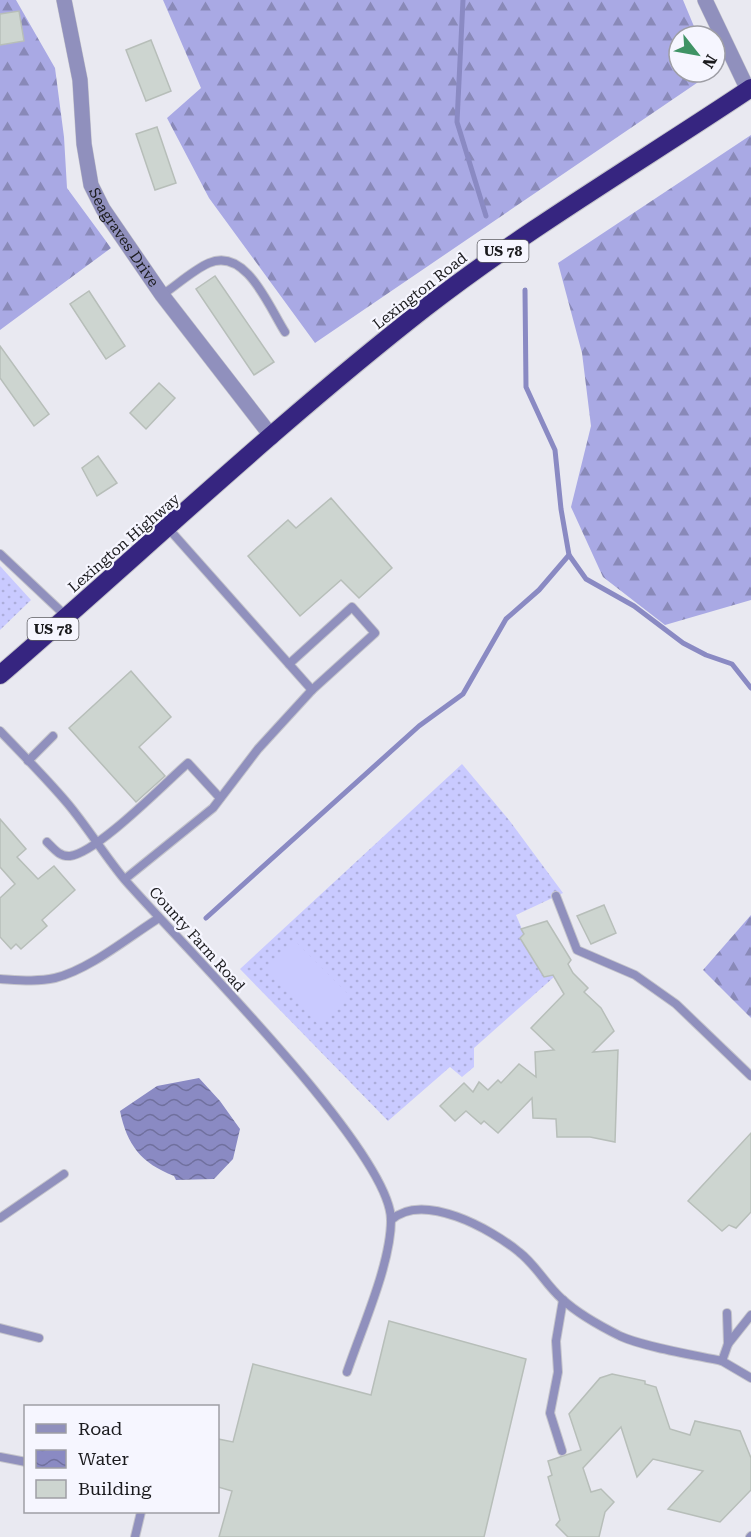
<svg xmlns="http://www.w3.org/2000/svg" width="751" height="1537" font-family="'Roboto Serif',serif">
<defs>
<pattern id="grass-dots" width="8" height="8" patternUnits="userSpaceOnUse" patternTransform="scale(1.5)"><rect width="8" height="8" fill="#c9caff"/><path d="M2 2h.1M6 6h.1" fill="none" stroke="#acadda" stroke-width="1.8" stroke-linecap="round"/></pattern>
<pattern id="forest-firs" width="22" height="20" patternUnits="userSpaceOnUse" patternTransform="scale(1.5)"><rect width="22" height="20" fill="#a9a9e4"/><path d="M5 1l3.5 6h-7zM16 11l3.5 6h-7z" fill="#8989b8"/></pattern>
<pattern id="water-waves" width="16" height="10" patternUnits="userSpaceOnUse" patternTransform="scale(1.5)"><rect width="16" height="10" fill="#8a8ac3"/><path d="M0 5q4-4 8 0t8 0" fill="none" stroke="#70709e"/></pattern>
</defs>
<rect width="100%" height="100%" fill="#e9e9f1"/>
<!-- grass -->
<g fill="url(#grass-dots)">
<path d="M 0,566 L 31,600 L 0,630 Z"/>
<path d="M 462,764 L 509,820 L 563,893 L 516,915 L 524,934 L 520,938 L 554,977 L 474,1048 L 474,1067 L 462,1077 L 450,1067 L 388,1121 L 240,969 Z"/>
</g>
<!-- forest -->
<g fill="url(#forest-firs)">
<path d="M 0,0 L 16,0 L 55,68 L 64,137 L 67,188 L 111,248 L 0,330 Z"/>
<path d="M 163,0 L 683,0 L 698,36 L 679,36 L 679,72 L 713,72 L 315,343 L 209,198 L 167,118 L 201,88 Z"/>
<path d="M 751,135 L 751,600 L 665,625 L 603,577 L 571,507 L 591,426 L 582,353 L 558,263 Z"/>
<path d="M 751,915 L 751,1018 L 703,970 Z"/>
</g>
<!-- pitch -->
<path fill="#c9caff" d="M 295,941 L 349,995 L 319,1025 L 265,970 Z"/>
<!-- water -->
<path fill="url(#water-waves)" d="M 199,1078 L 220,1101 L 240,1129 L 233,1159 L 214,1179 L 176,1180 L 174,1176 C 141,1163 127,1145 120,1111 L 157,1086 Z"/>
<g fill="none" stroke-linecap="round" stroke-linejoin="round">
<!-- stream -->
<g stroke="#8a8ac3" stroke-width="5">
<path d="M 463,0 L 457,122 L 486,216"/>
<path d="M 569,555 L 586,579 L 634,606 L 683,643 L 706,655 L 732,664 L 751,688"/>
<path d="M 206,918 L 419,726 L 463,694 L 506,619 L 539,590 L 569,555 L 561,509 L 555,450 L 526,387 L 525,290"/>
</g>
</g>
<!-- building -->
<g fill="#cdd5d0" stroke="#b7beb9" stroke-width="1.5">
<path d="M 19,11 L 24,41 L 0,45 L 0,14 Z"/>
<path d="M 151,40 L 171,91 L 146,101 L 126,50 Z"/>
<path d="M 157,127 L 176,183 L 155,190 L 136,134 Z"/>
<path d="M 215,276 L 274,362 L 254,375 L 196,289 Z"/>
<path d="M 89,291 L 125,346 L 106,359 L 70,304 Z"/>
<path d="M 0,346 L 49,414 L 34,426 L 0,378 Z"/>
<path d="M 159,383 L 175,398 L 146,429 L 130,413 Z"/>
<path d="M 98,456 L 117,483 L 97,496 L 82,468 Z"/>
<path d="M 331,498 L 392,568 L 359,598 L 341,580 L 300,616 L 248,556 L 288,520 L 296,528 Z"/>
<path d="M 131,671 L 171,717 L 139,747 L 165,776 L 136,802 L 69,728 Z"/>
<path d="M 0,819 L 26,849 L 17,857 L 38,879 L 54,866 L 75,890 L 42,920 L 47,926 L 21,949 L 16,944 L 11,949 L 0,937 L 0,898 L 15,884 L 0,867 Z"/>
<path d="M 604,905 L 616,933 L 591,944 L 577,916 Z"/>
<path d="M 547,921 L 571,960 L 568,964 L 573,973 L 588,988 L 584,992 L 601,1008 L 614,1031 L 593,1052 L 618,1050 L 615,1142 L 590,1137 L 557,1137 L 556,1119 L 533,1118 L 532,1098 L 498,1133 L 484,1121 L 481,1124 L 466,1111 L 455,1121 L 440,1106 L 464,1083 L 473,1092 L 479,1082 L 488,1090 L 498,1080 L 501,1083 L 519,1064 L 536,1077 L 535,1052 L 554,1050 L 531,1028 L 564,994 L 553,975 L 544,977 L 520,938 L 524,934 L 521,929 Z"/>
<path d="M 751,1133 L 751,1212 L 736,1228 L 729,1225 L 722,1231 L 688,1201 Z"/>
<path d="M 389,1321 L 526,1359 L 484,1537 L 219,1537 L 232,1491 L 218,1487 L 218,1439 L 233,1442 L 253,1364 L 371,1395 Z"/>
<path d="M 612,1374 L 645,1381 L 645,1384 L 656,1387 L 670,1429 L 690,1435 L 695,1421 L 740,1431 L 751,1458 L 751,1490 L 720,1522 L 668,1509 L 703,1471 L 653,1459 L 637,1477 L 621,1427 L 583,1468 L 591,1492 L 601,1489 L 614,1502 L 605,1512 L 599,1537 L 568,1537 L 556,1525 L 560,1520 L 548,1477 L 552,1475 L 548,1461 L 581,1450 L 569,1414 L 600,1378 Z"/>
</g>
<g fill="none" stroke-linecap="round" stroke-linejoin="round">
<!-- lane casing -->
<g stroke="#c4c4cb" stroke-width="10">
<g id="lane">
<path d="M 162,295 C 177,285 193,270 209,263 C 246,247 269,307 285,332"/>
<path d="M 168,528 L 312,690"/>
<path d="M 0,554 L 67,617"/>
<path d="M 0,731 C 23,755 47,779 68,804 C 88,828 105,856 125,880 C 178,941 391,1151 391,1220 C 391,1264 361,1330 347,1372"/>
<path d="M 28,761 L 53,736"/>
<path d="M 47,842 C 54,849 60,857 70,856 C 97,853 165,783 188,763 L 220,798"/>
<path d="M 125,879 L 213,808 L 258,749 L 312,690 L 375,633 L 352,607 L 289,664"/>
<path d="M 556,896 L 577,950 L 635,975 L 676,1004 L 751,1076"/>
<path d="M 0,979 C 18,980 37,982 55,978 C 89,970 130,936 159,918"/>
<path d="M 0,1218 L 64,1174"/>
<path d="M 391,1220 C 423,1191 491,1229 519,1252 C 536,1265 546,1285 562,1299 C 577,1313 602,1327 620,1336 C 644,1347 694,1355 722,1361 L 728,1344 L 727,1313"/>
<path d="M 0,1328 L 39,1338"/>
<path d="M 728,1344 L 751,1315"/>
<path d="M 722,1361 L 751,1378"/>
<path d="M 562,1451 L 550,1413 L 558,1372 L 556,1341 L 563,1300"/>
<path d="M 0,1457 L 26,1462"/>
<path d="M 135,1537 L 141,1512"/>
<path d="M 750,1537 L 751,1536"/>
</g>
</g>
<!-- street casing -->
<g stroke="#c4c4cb" stroke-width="16">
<g id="street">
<path id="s1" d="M 64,0 L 80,80 L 84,144 L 91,185 L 103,209 L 162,295 L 272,437"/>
<path d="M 705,0 L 748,90"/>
</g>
</g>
<!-- highway casing -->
<g stroke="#c4c4cb" stroke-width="20">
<path id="highway" d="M 0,675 C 141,553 278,423 425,308 C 528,228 642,161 751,88"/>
</g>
<!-- lane -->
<use href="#lane" stroke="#9090bd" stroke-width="8"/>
<!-- street -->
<use href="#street" stroke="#9090bd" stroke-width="15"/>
<!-- highway -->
<use href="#highway" stroke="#362580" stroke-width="18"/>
</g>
<g text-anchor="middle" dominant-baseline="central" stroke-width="4.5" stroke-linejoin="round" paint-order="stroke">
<!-- shield labels -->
<g fill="#f6f6ff" stroke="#5d5d62" stroke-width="1.5">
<rect x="477.5" y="240" width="51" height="22" rx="4.5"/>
<rect x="27.5" y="618" width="51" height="22" rx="4.5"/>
</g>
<g font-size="14" font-weight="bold" fill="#1b1b1e">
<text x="503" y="251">US 78</text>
<text x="53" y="629">US 78</text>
</g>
<!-- street labels -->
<g font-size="15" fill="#1b1b1e" stroke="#f6f6ff">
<text stroke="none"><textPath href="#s1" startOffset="249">Seagraves Drive</textPath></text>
<text transform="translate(420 291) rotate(-38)">Lexington Road</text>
<text transform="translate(124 543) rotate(-41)">Lexington Highway</text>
<text transform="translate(197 939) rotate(48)">County Farm Road</text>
</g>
</g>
<!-- legend -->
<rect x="24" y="1405" width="195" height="108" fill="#f6f6ff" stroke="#9e9ea5" stroke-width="1.5"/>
<rect x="36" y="1424" width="30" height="9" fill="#9090bd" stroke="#9e9ea5" stroke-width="1.5"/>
<text x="78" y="1435" font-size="18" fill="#1b1b1e">Road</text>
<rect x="36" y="1450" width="30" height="18" fill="url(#water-waves)" stroke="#9e9ea5" stroke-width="1.5"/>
<text x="78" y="1465" font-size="18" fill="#1b1b1e">Water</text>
<rect x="36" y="1480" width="30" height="18" fill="#cdd5d0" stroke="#9e9ea5" stroke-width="1.5"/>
<text x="78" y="1495" font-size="18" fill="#1b1b1e">Building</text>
<!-- north arrow -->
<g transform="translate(697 54) rotate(121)"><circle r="28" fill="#f6f6ff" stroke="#9e9ea5" stroke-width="1.5"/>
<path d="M0-4.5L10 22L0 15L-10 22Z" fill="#3f9365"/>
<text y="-9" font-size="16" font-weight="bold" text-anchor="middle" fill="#1b1b1e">N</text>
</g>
</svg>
